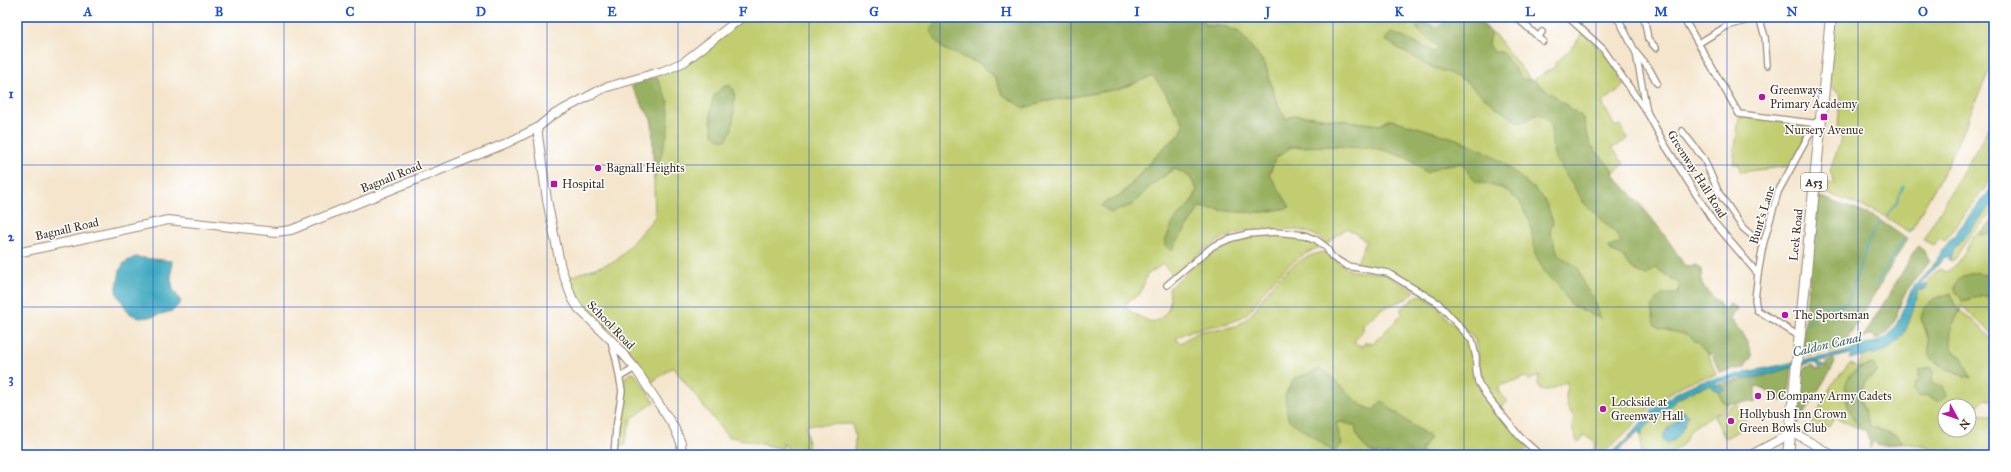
<svg xmlns="http://www.w3.org/2000/svg" width="2011" height="472" font-family="'IM FELL Great Primer',serif">
<rect width="100%" height="100%" fill="#fff"/>
<filter id="ink" filterUnits="userSpaceOnUse"><feTurbulence type="fractalNoise" baseFrequency=".025" numOctaves="2"/><feDisplacementMap in="SourceGraphic" scale="8" xChannelSelector="R" yChannelSelector="G"/><feConvolveMatrix kernelMatrix="1 2 1 2 8 2 1 2 1" color-interpolation-filters="sRGB"/></filter>
<filter id="wash" filterUnits="userSpaceOnUse"><feTurbulence type="fractalNoise" baseFrequency=".012" numOctaves="4" result="noise"/><feDisplacementMap in="SourceGraphic" scale="16" xChannelSelector="R" yChannelSelector="G"/><feGaussianBlur stdDeviation="0.9" result="paint"/><feColorMatrix in="noise" values="0 0 0 0 0 0 0 0 0 0 0 0 0 0 0 0 0 1.4 0 .05"/><feComposite in="paint" operator="in"/></filter>
<g filter="url(#wash)">
<rect width="100%" height="100%" fill="#f4e5cc"/>
<!-- green -->
<g fill="#c1cd6f" stroke="#7e7c46" fill-rule="evenodd">
<path d="M 746,17 L 944,17 L 933,37 L 943,48 L 980,64 L 995,77 L 1002,94 L 1024,108 L 1042,102 L 1119,89 L 1153,75 L 1165,92 L 1184,124 L 1180,135 L 1165,146 L 1119,197 L 1105,202 L 1132,205 L 1152,185 L 1175,168 L 1190,177 L 1197,190 L 1193,202 L 1176,219 L 1181,235 L 1200,207 C 1232,212 1258,216 1290,207 L 1269,174 L 1276,158 L 1291,147 L 1334,146 L 1380,149 L 1410,159 L 1427,173 L 1400,122 L 1389,120 L 1380,125 L 1296,115 L 1286,119 L 1276,101 L 1265,64 L 1239,32 L 1226,27 L 1205,25 L 1200,17 L 1477,17 L 1491,33 L 1495,35 L 1678,270 L 1716,375 C 1703,378 1689,381 1678,388 C 1650,404 1627,434 1601,455 L 1591,455 L 1596,443 L 1584,435 L 1580,441 L 1577,442 L 1572,428 L 1574,417 L 1567,407 L 1566,397 L 1567,381 C 1558,386 1553,391 1542,390 L 1538,384 L 1539,376 L 1529,380 L 1526,377 L 1499,386 L 1498,391 L 1508,401 L 1500,408 L 1485,391 L 1480,379 L 1478,353 L 1475,340 L 1444,307 L 1387,270 L 1356,265 L 1366,241 L 1347,228 L 1326,244 C 1314,231 1300,230 1284,229 C 1230,226 1212,242 1174,276 L 1163,264 L 1147,275 L 1140,294 L 1130,299 L 1125,306 L 1134,314 L 1153,323 C 1169,314 1172,307 1169,288 C 1210,253 1231,229 1290,236 C 1300,237 1315,238 1322,246 C 1295,257 1282,269 1264,291 C 1256,301 1252,312 1240,318 C 1220,329 1195,324 1176,339 L 1181,343 C 1188,338 1195,333 1203,331 C 1215,328 1230,330 1241,323 C 1251,317 1255,309 1261,300 C 1277,278 1296,256 1325,252 L 1341,265 L 1352,271 L 1382,273 L 1415,291 L 1408,298 L 1381,309 L 1363,325 L 1363,330 L 1354,342 L 1363,347 L 1364,343 L 1373,343 L 1403,314 L 1400,310 L 1417,296 L 1420,295 L 1431,301 L 1439,307 L 1448,320 L 1466,335 L 1473,346 L 1478,383 L 1529,448 L 1523,453 L 1525,455 L 1425,455 L 1421,451 L 1430,437 L 1409,423 L 1360,405 L 1326,372 L 1287,407 L 1288,419 L 1341,439 L 1335,426 L 1336,423 L 1343,422 L 1355,426 L 1369,451 L 1378,455 L 854,455 L 855,436 L 852,424 L 806,425 L 809,453 L 789,451 L 783,442 L 783,449 L 727,436 L 673,367 L 652,382 L 620,339 L 585,310 L 576,297 L 569,277 L 616,261 L 655,217 L 651,81 L 709,47 Z"/>
<path d="M 1835,17 L 1994,17 L 1994,60 L 1948,164 L 1910,232 L 1879,213 L 1819,190 L 1818,184 L 1824,181 L 1835,185 L 1830,171 L 1841,139 L 1838,126 L 1841,94 L 1829,86 Z"/>
<path d="M 1584,32 L 1604,53 L 1625,85 L 1602,103 L 1615,127 L 1620,125 L 1628,139 L 1612,148 L 1624,164 L 1613,174 L 1613,170 L 1590,144 L 1582,117 L 1533,80 L 1556,66 L 1555,63 L 1570,50 Z"/>
<path d="M 1994,115 L 1994,176 L 1945,241 L 1940,238 L 1933,245 L 1923,240 L 1985,135 Z"/>
<path d="M 1739,117 L 1813,124 L 1791,166 L 1740,172 L 1739,164 L 1733,164 Z"/>
<path d="M 1994,202 L 1994,212 L 1969,237 L 1955,259 L 1951,261 L 1953,250 Z"/>
<path d="M 1983,230 L 1981,232 L 1994,233 L 1994,282 L 1986,275 L 1962,301 L 1983,296 L 1994,297 L 1994,336 L 1961,305 L 1960,311 L 1973,320 L 1994,342 L 1994,401 L 1985,399 L 1977,406 L 1974,412 L 1994,418 L 1994,454 L 1963,455 L 1902,442 L 1898,436 L 1870,426 C 1868,421 1865,417 1863,412 C 1857,396 1862,381 1876,373 L 1862,366 C 1837,383 1845,408 1860,429 L 1835,417 L 1829,427 L 1821,424 L 1816,429 L 1809,430 L 1831,386 L 1850,363 L 1859,368 L 1858,364 L 1863,355 C 1870,353 1878,353 1885,350 C 1908,340 1912,312 1918,290 L 1928,286 L 1926,284 L 1939,269 L 1945,272 C 1967,263 1964,240 1983,230 ZM 1960,311 C 1943,339 1952,346 1959,375 L 1937,363 L 1929,356 L 1929,341 L 1921,317 ZM 1933,372 L 1932,382 L 1939,402 L 1926,395 L 1919,397 L 1914,385 ZM 1945,406 L 1969,406 L 1969,430 L 1945,430 Z"/>
<path d="M 632,373 L 634,373 L 655,402 L 631,419 L 624,446 L 616,444 L 625,400 L 624,378 Z"/>
<path d="M 1710,385 L 1718,392 L 1723,402 L 1729,405 L 1692,428 L 1683,444 L 1668,455 L 1641,453 L 1641,436 L 1643,430 L 1678,399 L 1695,390 ZM 1678,416 L 1688,416 L 1673,442 L 1663,435 L 1670,425 L 1678,420 Z"/>
<path d="M 1737,404 L 1748,426 L 1725,438 L 1714,416 Z"/>
</g>
<!-- forest -->
<g fill="#98b062" stroke="#6a6d40">
<path d="M 943,17 L 1200,17 L 1205,25 L 1226,27 L 1239,32 L 1265,64 L 1276,101 L 1286,119 L 1296,115 L 1380,125 L 1389,120 L 1400,122 L 1457,139 L 1483,150 L 1503,163 L 1541,195 L 1547,205 L 1553,222 L 1550,231 L 1558,254 L 1579,269 L 1584,285 L 1594,298 L 1601,319 L 1571,305 L 1558,284 L 1546,274 L 1535,254 L 1530,222 L 1519,201 L 1504,189 L 1475,181 L 1462,163 L 1440,166 L 1427,173 L 1410,159 L 1380,149 L 1334,146 L 1291,147 L 1276,158 L 1269,174 L 1290,207 C 1257,216 1233,212 1200,207 L 1172,250 L 1164,245 C 1167,236 1170,228 1175,220 C 1185,207 1191,207 1197,190 L 1190,177 L 1174,168 L 1152,185 L 1132,205 L 1111,213 L 1102,206 L 1105,202 L 1119,197 L 1134,182 L 1165,146 L 1180,135 L 1184,124 L 1165,92 L 1153,76 L 1119,89 L 1042,102 L 1024,108 L 1002,94 L 995,77 L 980,64 L 943,49 L 933,37 L 930,29 Z"/>
<path d="M 1453,17 L 1477,17 L 1491,33 L 1489,44 L 1493,52 L 1502,52 L 1522,79 L 1533,80 L 1582,117 L 1590,144 L 1613,170 L 1613,174 C 1639,202 1664,231 1684,265 L 1691,266 L 1697,265 L 1701,269 L 1702,285 L 1724,309 L 1730,304 L 1737,308 L 1731,319 L 1745,337 L 1752,356 L 1744,368 L 1719,372 L 1712,354 L 1709,355 L 1689,335 L 1661,329 L 1654,324 C 1652,305 1650,308 1663,294 L 1678,294 L 1680,284 L 1656,268 L 1647,275 C 1637,272 1628,268 1624,257 L 1611,251 L 1609,247 L 1621,243 L 1618,235 L 1585,204 L 1555,159 L 1552,145 L 1551,125 L 1543,115 L 1535,114 L 1528,120 L 1518,122 L 1500,110 L 1465,81 L 1449,73 L 1428,66 L 1385,40 L 1391,32 L 1435,52 L 1438,47 L 1416,28 L 1423,23 L 1437,28 Z"/>
<path d="M 650,78 L 657,78 L 668,101 L 669,112 L 668,131 L 654,181 L 652,121 L 631,86 Z"/>
<path d="M 729,85 L 734,90 C 735,95 734,122 732,128 C 731,132 728,136 726,140 L 720,139 L 713,134 C 710,115 706,92 729,85 Z"/>
<path d="M 1818,196 L 1875,217 L 1907,239 L 1847,340 L 1852,339 L 1847,347 L 1805,355 L 1802,347 Z"/>
<path d="M 1994,220 L 1994,233 L 1981,235 L 1983,230 Z"/>
<path d="M 1918,246 L 1925,252 L 1930,261 C 1923,271 1914,280 1907,290 C 1895,307 1898,335 1874,339 L 1873,336 L 1870,335 L 1862,339 Z"/>
<path d="M 1973,273 L 1986,275 L 1994,282 L 1994,297 L 1983,296 L 1962,301 C 1948,286 1957,277 1973,273 Z"/>
<path d="M 1951,293 L 1954,303 L 1960,311 C 1951,327 1947,334 1954,352 L 1962,357 L 1971,378 C 1956,374 1940,366 1929,356 L 1929,341 L 1921,317 L 1924,308 L 1933,299 Z"/>
<path d="M 1834,359 L 1835,363 L 1798,424 L 1796,422 L 1799,377 L 1804,368 L 1813,365 L 1817,369 L 1827,368 L 1826,362 Z"/>
<path d="M 1873,364 L 1876,368 L 1876,373 C 1849,389 1864,405 1870,426 L 1898,436 L 1902,442 L 1878,446 L 1873,441 L 1870,449 L 1869,436 L 1865,430 L 1860,429 C 1843,405 1833,371 1873,364 Z"/>
<path d="M 1792,367 L 1789,399 L 1781,401 L 1761,387 L 1755,386 L 1755,403 C 1744,399 1733,407 1723,402 L 1718,392 L 1725,390 L 1725,388 L 1715,385 L 1762,376 Z"/>
<path d="M 1930,367 L 1933,372 L 1932,382 L 1941,386 L 1946,394 L 1943,399 L 1939,402 L 1926,395 L 1919,397 L 1912,390 L 1919,380 L 1919,370 Z"/>
<path d="M 1320,369 C 1340,380 1351,402 1372,411 L 1382,401 L 1409,423 L 1430,437 L 1421,451 L 1425,455 C 1397,455 1360,463 1355,426 L 1343,422 L 1336,423 L 1342,444 L 1334,452 L 1288,419 L 1285,395 L 1294,379 Z"/>
</g>
<!-- water -->
<g fill="#3ea8be" stroke="#3c696e">
<path d="M 1994,185 L 1994,202 L 1953,250 L 1951,261 L 1949,260 L 1949,256 L 1944,258 L 1921,284 L 1922,287 L 1924,284 L 1928,286 L 1924,290 L 1918,290 C 1912,312 1908,341 1884,351 C 1873,355 1861,355 1850,359 L 1852,355 L 1850,354 L 1816,362 L 1826,366 L 1819,367 L 1814,362 L 1750,379 L 1736,378 L 1738,376 L 1747,372 L 1841,353 L 1886,338 L 1895,328 L 1912,289 L 1931,269 L 1944,248 Z"/>
<path d="M 135,257 L 172,261 L 171,279 L 173,289 L 181,302 L 173,311 L 150,317 L 139,318 L 129,313 L 116,292 L 120,270 L 124,263 Z"/>
<path d="M 1709,380 L 1717,380 L 1718,382 L 1714,384 L 1725,388 L 1725,390 L 1718,392 L 1710,385 L 1695,390 L 1678,399 L 1643,430 L 1641,436 L 1639,432 L 1615,453 L 1616,454 L 1619,451 L 1622,455 L 1607,455 C 1623,446 1633,432 1645,418 C 1662,400 1684,385 1709,380 Z"/>
<path d="M 1684,411 L 1688,415 C 1683,427 1681,440 1667,443 L 1663,440 C 1663,431 1671,427 1676,421 C 1678,418 1679,415 1681,412 Z"/>
</g>
<g fill="none" stroke-linecap="round" stroke-linejoin="round">
<!-- stream -->
<g stroke="#3ea8be" stroke-width="1.5">
<path d="M 1887,216 L 1896,203 L 1904,186"/>
<path d="M 1909,231 L 1913,227"/>
<path d="M 1876,284 L 1903,240"/>
<path d="M 1808,324 L 1818,310 L 1847,304 L 1870,238 L 1880,223"/>
</g>
<!-- canal -->
<path stroke="#3ea8be" stroke-width="5" d="M 1713,381 L 1742,376"/>
</g>
</g>
<g filter="url(#ink)">
<g fill="none" stroke-linecap="round" stroke-linejoin="round">
<!-- street casing -->
<g stroke="#988875" stroke-width="8">
<g id="street">
<path d="M 1516,17 L 1543,41"/>
<path d="M 1568,17 L 1603,49 L 1648,114 L 1665,145 L 1713,221 L 1758,274 L 1755,299 L 1757,310 L 1799,336"/>
<path d="M 1615,17 L 1620,22 L 1636,53 L 1647,112"/>
<path d="M 1644,17 L 1648,39 L 1656,48"/>
<path d="M 1683,17 L 1739,114 L 1820,124"/>
<path d="M 1759,17 L 1765,37 L 1767,65"/>
<path d="M 1538,37 L 1542,32"/>
<path d="M 1699,43 L 1727,26 L 1759,17"/>
<path d="M 1637,54 L 1650,70 L 1657,83"/>
<path d="M 1682,131 L 1704,159 L 1719,193 L 1743,228 L 1763,245"/>
<path d="M 1758,274 L 1763,245 L 1778,192 L 1816,122"/>
<path d="M 1167,285 L 1213,246 L 1232,238 L 1248,234 L 1275,232 L 1305,235 L 1315,239 L 1326,247 L 1332,257 L 1347,266 L 1388,273 L 1438,303 L 1472,340 L 1476,357 L 1476,370 L 1478,382 L 1486,395 L 1520,437 L 1540,455"/>
<path d="M 612,341 L 612,346 L 616,359 L 622,391 L 616,428 L 614,455"/>
<path d="M 620,377 L 635,368"/>
</g>
</g>
<!-- secondary casing -->
<g stroke="#988875" stroke-width="10">
<g id="secondary">
<path d="M 537,128 L 547,200 L 561,268 L 572,298 L 579,309 L 612,341 L 635,368 L 674,427 L 681,443 L 682,455"/>
<path d="M 17,253 L 168,220 L 276,232 L 291,230 L 507,143 L 537,128 L 553,115 L 604,88 L 663,71 L 684,62 L 742,17"/>
<path d="M 1751,455 L 1790,434 L 1798,435 L 1832,455"/>
</g>
</g>
<!-- highway casing -->
<g stroke="#988875" stroke-width="12">
<path id="highway" d="M 1788,455 L 1831,17"/>
</g>
<!-- street -->
<use href="#street" stroke="#fff" stroke-width="5.5"/>
<!-- secondary -->
<use href="#secondary" stroke="#fff" stroke-width="8"/>
<!-- highway -->
<use href="#highway" stroke="#fff" stroke-width="10"/>
</g>
</g>
<!-- grid -->
<path fill="none" stroke="#1d4ed8" stroke-width="1" stroke-opacity="0.55" d="M 153,17 L 153,455M 284,17 L 284,455M 415,17 L 415,455M 547,17 L 547,455M 678,17 L 678,455M 809,17 L 809,455M 940,17 L 940,455M 1071,17 L 1071,455M 1202,17 L 1202,455M 1333,17 L 1333,455M 1464,17 L 1464,455M 1596,17 L 1596,455M 1727,17 L 1727,455M 1858,17 L 1858,455M 17,165 L 1994,165M 17,307 L 1994,307"/>
<!-- markers -->
<g fill="#b5179e" stroke="#fff" stroke-width="1.5">
<circle cx="1762" cy="97" r="4"/>
<rect x="1820" y="113" width="8" height="8" rx="2"/>
<circle cx="598" cy="168" r="4"/>
<rect x="550" y="180" width="8" height="8" rx="2"/>
<circle cx="1785" cy="315" r="4"/>
<circle cx="1758" cy="396" r="4"/>
<circle cx="1603" cy="409" r="4"/>
<circle cx="1731" cy="421" r="4"/>
</g>
<g text-anchor="middle" dominant-baseline="central" stroke-width="3" stroke-linejoin="round" paint-order="stroke">
<!-- shield labels -->
<rect fill="#fff" stroke="#766a62" stroke-width="1" x="1801" y="173" width="26" height="18" rx="3"/>
<g font-size="11" font-weight="bold" fill="#3b2a1e">
<text x="1814" y="182">A53</text>
</g>
<!-- poi labels -->
<g font-size="12" fill="#3b2a1e" stroke="#fff" text-anchor="start">
<text x="1770" y="90">Greenways<tspan x="1770" dy="14">Primary Academy</tspan></text>
<text x="1824" y="130" text-anchor="middle">Nursery Avenue</text>
<text x="606" y="168">Bagnall Heights</text>
<text x="562" y="184">Hospital</text>
<text x="1793" y="315">The Sportsman</text>
<text x="1766" y="396">D Company Army Cadets</text>
<text x="1611" y="402">Lockside at<tspan x="1611" dy="14">Greenway Hall</tspan></text>
<text x="1739" y="414">Hollybush Inn Crown<tspan x="1739" dy="14">Green Bowls Club</tspan></text>
</g>
<!-- street labels -->
<g font-size="12" fill="#3b2a1e" stroke="#fff">
<text transform="translate(1697 174) rotate(58)">Greenway Hall Road</text>
<text transform="translate(391 177) rotate(-22)">Bagnall Road</text>
<text transform="translate(1762 215) rotate(-73)">Bunt's Lane</text>
<text transform="translate(67 229) rotate(-13)">Bagnall Road</text>
<text transform="translate(1796 235) rotate(-84)">Leek Road</text>
<text transform="translate(611 325) rotate(46)">School Road</text>
</g>
<!-- water labels -->
<g font-size="13" font-style="italic" fill="#3c6366" stroke="#fff">
<text transform="translate(1827 345) rotate(-13)">Caldon Canal</text>
</g>
</g>
<!-- margin -->
<rect width="2011" height="472" fill="none" stroke="#fff" stroke-width="44"/>
<!-- north arrow -->
<g transform="translate(1957 418) rotate(130)"><circle r="19" fill="#ffffff" stroke="#b1aaa5"/>
<path d="M0-3L7 15L0 10L-7 15Z" fill="#b5179e"/>
<text y="-6" font-size="11" font-weight="bold" text-anchor="middle" fill="#3b2a1e">N</text>
</g>
<rect x="22" y="22" width="1967" height="428" fill="none" stroke="#1d4ed8" stroke-width="1.5"/>
<g font-size="13" text-anchor="middle" font-weight="bold" fill="#1d4ed8">
<text x="88" y="16">A</text>
<text x="219" y="16">B</text>
<text x="350" y="16">C</text>
<text x="481" y="16">D</text>
<text x="612" y="16">E</text>
<text x="743" y="16">F</text>
<text x="874" y="16">G</text>
<text x="1006" y="16">H</text>
<text x="1137" y="16">I</text>
<text x="1268" y="16">J</text>
<text x="1399" y="16">K</text>
<text x="1530" y="16">L</text>
<text x="1661" y="16">M</text>
<text x="1792" y="16">N</text>
<text x="1923" y="16">O</text>
<text x="11" y="98">1</text>
<text x="11" y="241">2</text>
<text x="11" y="383">3</text>
</g>
</svg>
